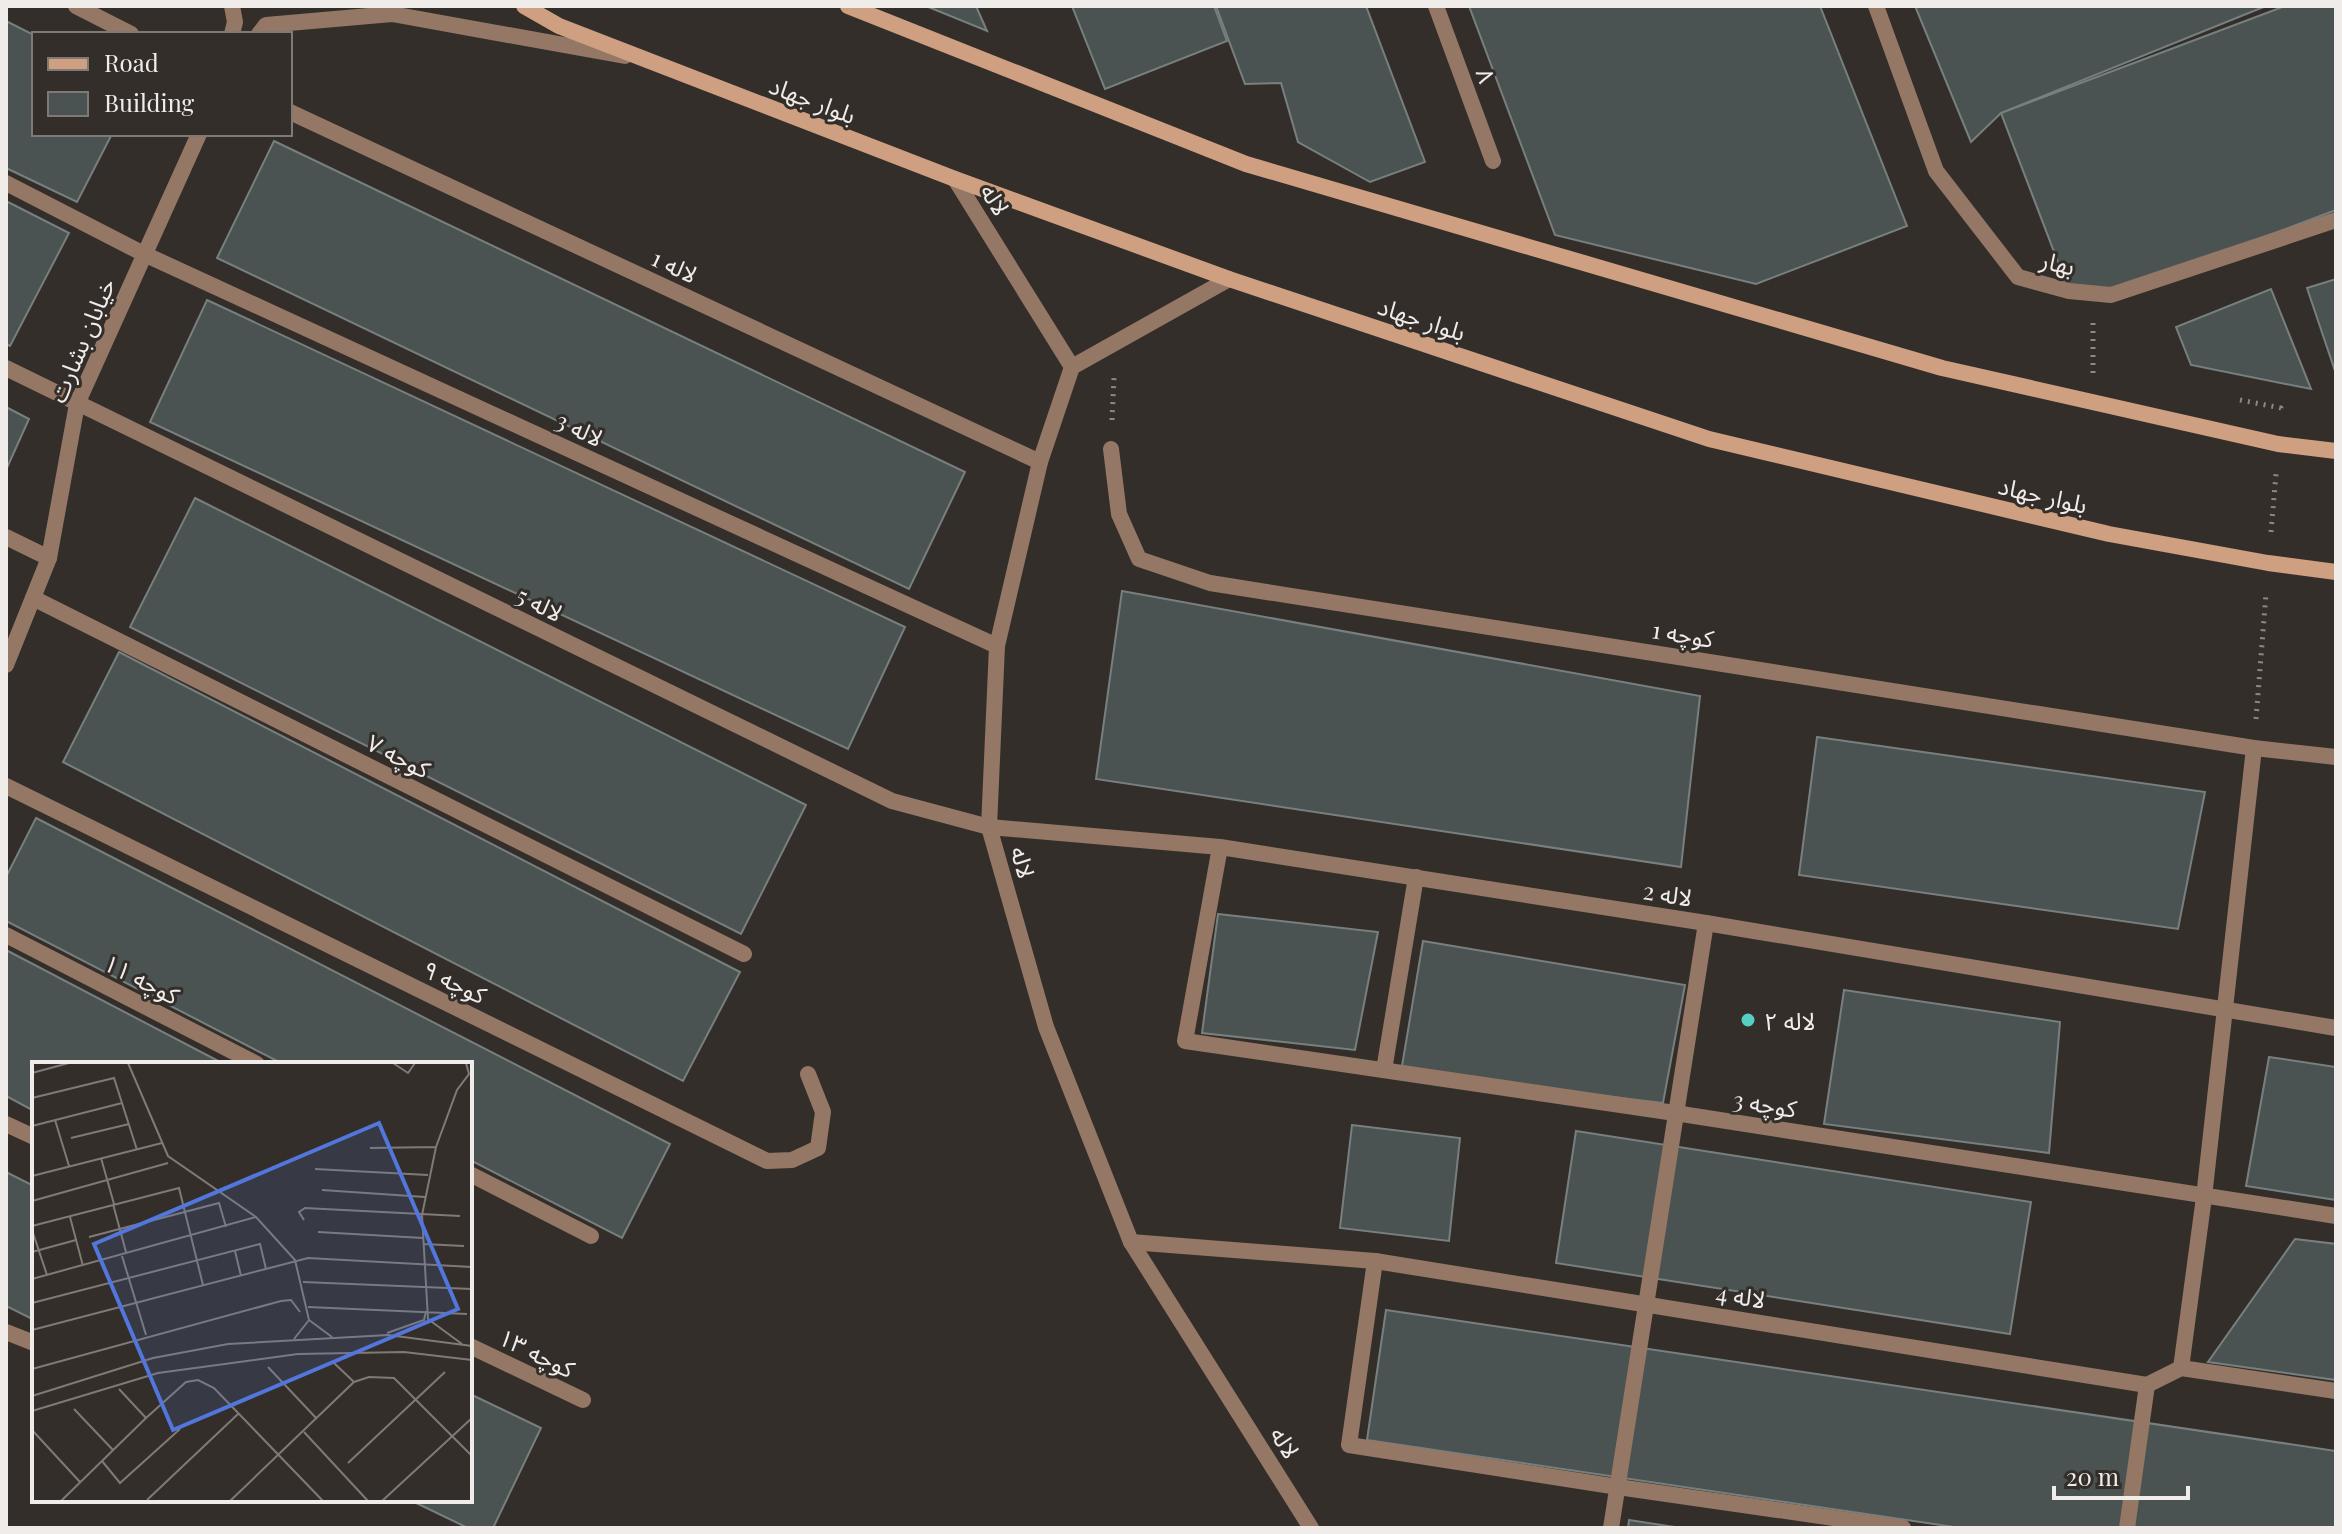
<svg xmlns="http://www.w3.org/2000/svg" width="2342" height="1534" font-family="'Playfair Display','Noto Sans Arabic',serif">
<rect width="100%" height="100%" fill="#332e2a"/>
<!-- building -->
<g fill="#4b5352" stroke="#77807f" stroke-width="2">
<path d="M 926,6 L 976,6 L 987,31 Z"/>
<path d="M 1072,6 L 1214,6 L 1227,41 L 1105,89 Z"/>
<path d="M 1216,6 L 1366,6 L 1425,162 L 1370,182 L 1298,142 L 1281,83 L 1245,84 Z"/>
<path d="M 1469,6 L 1820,6 L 1907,226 L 1756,284 L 1555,235 Z"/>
<path d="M 1915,6 L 2266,6 L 2001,113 L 1971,142 Z"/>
<path d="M 2285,6 L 2336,6 L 2336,210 L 2111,295 L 2069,291 L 2001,113 Z"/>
<path d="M 6,21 L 34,35 L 34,134 L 112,134 L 77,202 L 6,168 Z"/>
<path d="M 274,141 L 965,472 L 909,589 L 217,258 Z"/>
<path d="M 6,201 L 69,233 L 10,346 L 6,344 Z"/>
<path d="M 2336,279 L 2336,374 L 2307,288 Z"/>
<path d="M 2271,289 L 2311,389 L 2191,365 L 2176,327 Z"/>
<path d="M 207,300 L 905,627 L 848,749 L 150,422 Z"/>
<path d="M 6,407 L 29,419 L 6,470 Z"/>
<path d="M 195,498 L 806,805 L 741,934 L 130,627 Z"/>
<path d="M 1122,591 L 1700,696 L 1681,867 L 1096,779 Z"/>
<path d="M 119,652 L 740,972 L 683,1081 L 63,762 Z"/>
<path d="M 1817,737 L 2205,792 L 2178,929 L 1799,875 Z"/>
<path d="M 36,818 L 670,1144 L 622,1238 L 470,1160 L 470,1064 L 283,1064 L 6,921 L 6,877 Z"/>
<path d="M 1218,914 L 1378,932 L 1355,1050 L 1202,1033 Z"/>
<path d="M 1423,941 L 1685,985 L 1663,1103 L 1401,1072 Z"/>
<path d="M 6,950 L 224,1064 L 34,1064 L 34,1111 L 6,1096 Z"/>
<path d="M 1844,990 L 2060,1022 L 2049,1153 L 1824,1124 Z"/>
<path d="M 2269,1057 L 2336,1067 L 2336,1200 L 2246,1186 Z"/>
<path d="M 1352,1125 L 1460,1138 L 1449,1241 L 1340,1228 Z"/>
<path d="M 1576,1131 L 2031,1202 L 2010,1334 L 1556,1263 Z"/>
<path d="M 6,1172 L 34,1186 L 34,1320 L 6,1306 Z"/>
<path d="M 2295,1239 L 2336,1244 L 2336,1380 L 2208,1362 Z"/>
<path d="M 1386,1310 L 2336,1451 L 2336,1528 L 1961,1528 L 1367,1440 Z"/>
<path d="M 470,1394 L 541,1428 L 493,1528 L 468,1528 L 410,1500 L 470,1500 Z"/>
<path d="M 1629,1520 L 1681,1528 L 1628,1528 Z"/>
</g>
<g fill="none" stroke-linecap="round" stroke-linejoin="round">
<!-- path -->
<g stroke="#8c8885" stroke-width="5" stroke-dasharray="2 6" stroke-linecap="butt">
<path d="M 2093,373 L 2093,323"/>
<path d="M 2240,400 L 2281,408 L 2281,412"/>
<path d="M 1112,420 L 1114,378"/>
<path d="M 2271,532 L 2276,474"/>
<path d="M 2256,719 L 2266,594"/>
</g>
<!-- street -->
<g stroke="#947764" stroke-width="16">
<path d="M 76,6 L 131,34"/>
<path d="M 232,6 L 235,22 L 232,34"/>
<path d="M 1436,6 L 1493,161"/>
<path d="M 1876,6 L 1936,171 L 2018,277 L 2069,291 L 2111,295 L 2336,220"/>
<path d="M 259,34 L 266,25 L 392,14 L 625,56"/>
<path d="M 290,112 L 1040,462"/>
<path d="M 955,179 L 1072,367"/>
<path d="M 6,183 L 144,254 L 997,646"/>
<path d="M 1072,367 L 1040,462 L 997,646 L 989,827 L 1046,1027 L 1131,1242 L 1311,1528"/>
<path d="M 1072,367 L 1229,279"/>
<path d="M 6,368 L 892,801 L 989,827 L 1220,847 L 1706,923 L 2336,1028"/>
<path d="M 1111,449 L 1119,514 L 1139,559 L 1210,583 L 2254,748 L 2336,757"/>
<path d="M 6,537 L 49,558"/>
<path d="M 33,598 L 744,954"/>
<path d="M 6,665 L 49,558 L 77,404 L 199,134"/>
<path d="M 6,786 L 767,1161 L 792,1160 L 818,1148 L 823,1112 L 808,1074"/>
<path d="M 1220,847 L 1185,1041 L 1675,1113 L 2336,1216"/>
<path d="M 6,935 L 257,1064"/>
<path d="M 1384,1070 L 1416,877"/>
<path d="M 6,1124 L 34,1137"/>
<path d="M 470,1174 L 591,1236"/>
<path d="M 1131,1242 L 1375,1261 L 2147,1385 L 2181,1368 L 2336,1391"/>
<path d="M 1375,1261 L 1349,1445 L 1618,1487 L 1903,1528"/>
<path d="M 6,1332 L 34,1343"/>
<path d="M 470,1346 L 583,1400"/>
<path d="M 2181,1368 L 2204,1197 L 2254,748"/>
<path d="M 1611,1528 L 1706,923"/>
<path d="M 2127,1528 L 2147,1385"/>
</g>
<!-- secondary -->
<g stroke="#ce9f80" stroke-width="16">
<path d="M 524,6 L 559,26 L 955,179 L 1229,279 L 1709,439 L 2109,534 L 2268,563 L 2336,572"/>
<path d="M 848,6 L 1246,164 L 1942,368 L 2278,444 L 2336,451"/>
</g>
</g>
<!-- markers -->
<circle fill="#55cec5" stroke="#332e2a" stroke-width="3" cx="1748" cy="1020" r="8"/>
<g text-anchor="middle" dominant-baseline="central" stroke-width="6" stroke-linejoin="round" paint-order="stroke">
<!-- street labels -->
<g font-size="24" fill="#f0ecea" stroke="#332e2a">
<text transform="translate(1487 75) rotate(70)">۸</text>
<text transform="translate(813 99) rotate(21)">بلوار جهاد</text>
<text transform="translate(996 199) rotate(58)">لاله</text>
<text transform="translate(2058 262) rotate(14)">بهار</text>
<text transform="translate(675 265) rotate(25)">لاله 1</text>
<text transform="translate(1422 318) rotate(18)">بلوار جهاد</text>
<text transform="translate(81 340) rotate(-67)">خیابان بشارت</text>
<text transform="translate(580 428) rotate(25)">لاله 3</text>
<text transform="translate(2043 494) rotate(13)">بلوار جهاد</text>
<text transform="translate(540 603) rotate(26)">لاله 5</text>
<text transform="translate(1683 633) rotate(9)">کوچه 1</text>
<text transform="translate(399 755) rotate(27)">کوچه ۷</text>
<text transform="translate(1024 862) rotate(74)">لاله</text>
<text transform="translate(1668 893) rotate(9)">لاله 2</text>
<text transform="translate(142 978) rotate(27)">کوچه ۱۱</text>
<text transform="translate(455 981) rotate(26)">کوچه ۹</text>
<text transform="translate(1765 1103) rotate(9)">کوچه 3</text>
<text transform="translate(1741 1295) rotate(9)">لاله 4</text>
<text transform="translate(537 1352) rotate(26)">کوچه ۱۳</text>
<text transform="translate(1286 1442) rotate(58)">لاله</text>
</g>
<!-- poi labels -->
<g font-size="24" fill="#f0ecea" stroke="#332e2a" text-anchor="start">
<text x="1764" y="1020">لاله ۲</text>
</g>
</g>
<!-- overview -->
<g transform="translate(32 1062)">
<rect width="440" height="440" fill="#332e2a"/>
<path fill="none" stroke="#7f7a77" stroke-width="2" d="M 96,1 L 136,94 L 224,155 L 263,198 L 277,258M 361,1 L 376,11 L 383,1M 0,11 L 37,1M 0,36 L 82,16 L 105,88M 23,58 L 37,104M 0,64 L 90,41M 39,76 L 97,62M 338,86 L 404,85M 69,96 L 82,142M 283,107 L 396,113M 0,114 L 130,81M 290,128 L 393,135M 0,139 L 136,101M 81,142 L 94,190M 38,155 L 51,204M 272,158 L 267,150 L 273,146 L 428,154M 0,164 L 147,126 L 171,223M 0,168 L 15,213M 286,170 L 391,176M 57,175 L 187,141 L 194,165M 391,182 L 432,184M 203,189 L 209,214M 0,190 L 44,178M 90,194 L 114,273M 0,217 L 224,155M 271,220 L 440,227M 0,241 L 228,182 L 234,207M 276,245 L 435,252M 277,258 L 300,275M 0,268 L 276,196 L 440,205M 355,271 L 392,258 L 394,249M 262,277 L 277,258M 430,282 L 396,257 L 390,153 L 404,85 L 425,28 L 437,12 L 434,1M 302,301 L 322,320M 236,305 L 285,357M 0,307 L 249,239 L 259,238 L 268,250M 87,327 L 114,356M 0,334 L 121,296 L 196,282 L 356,273 L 440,284M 42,347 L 81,388M 0,349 L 126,311 L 266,292 L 372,290 L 440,298M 0,368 L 48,420M 272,370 L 336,439M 70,399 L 88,421 L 148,367M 316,401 L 413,310M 115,438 L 206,352M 29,439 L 114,356 L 154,320 L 166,318 L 182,326 L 291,439M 198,439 L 322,320 L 337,315 L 362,316 L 440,394M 350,439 L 440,356"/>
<path fill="#5276dc" fill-opacity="0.15" stroke="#5276dc" stroke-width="4" d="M 347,61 L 426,247 L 141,368 L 62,182 Z"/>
<rect width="440" height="440" fill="none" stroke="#f0ecea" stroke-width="4"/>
</g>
<!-- border -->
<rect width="2342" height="1534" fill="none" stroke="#f0ecea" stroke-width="16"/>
<!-- legend -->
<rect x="32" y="32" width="260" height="104" fill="#332e2a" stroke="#7f7a77" stroke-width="2"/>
<rect x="48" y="58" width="40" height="12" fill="#ce9f80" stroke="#7f7a77" stroke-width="2"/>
<text x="104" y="72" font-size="24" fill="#f0ecea">Road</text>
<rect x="48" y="92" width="40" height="24" fill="#4b5352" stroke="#7f7a77" stroke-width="2"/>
<text x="104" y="112" font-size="24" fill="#f0ecea">Building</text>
<!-- scale -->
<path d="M2054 1486v12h134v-12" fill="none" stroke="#f0ecea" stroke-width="4"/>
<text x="2066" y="1486" font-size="24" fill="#f0ecea" stroke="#332e2a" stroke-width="6" paint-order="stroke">20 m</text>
</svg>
